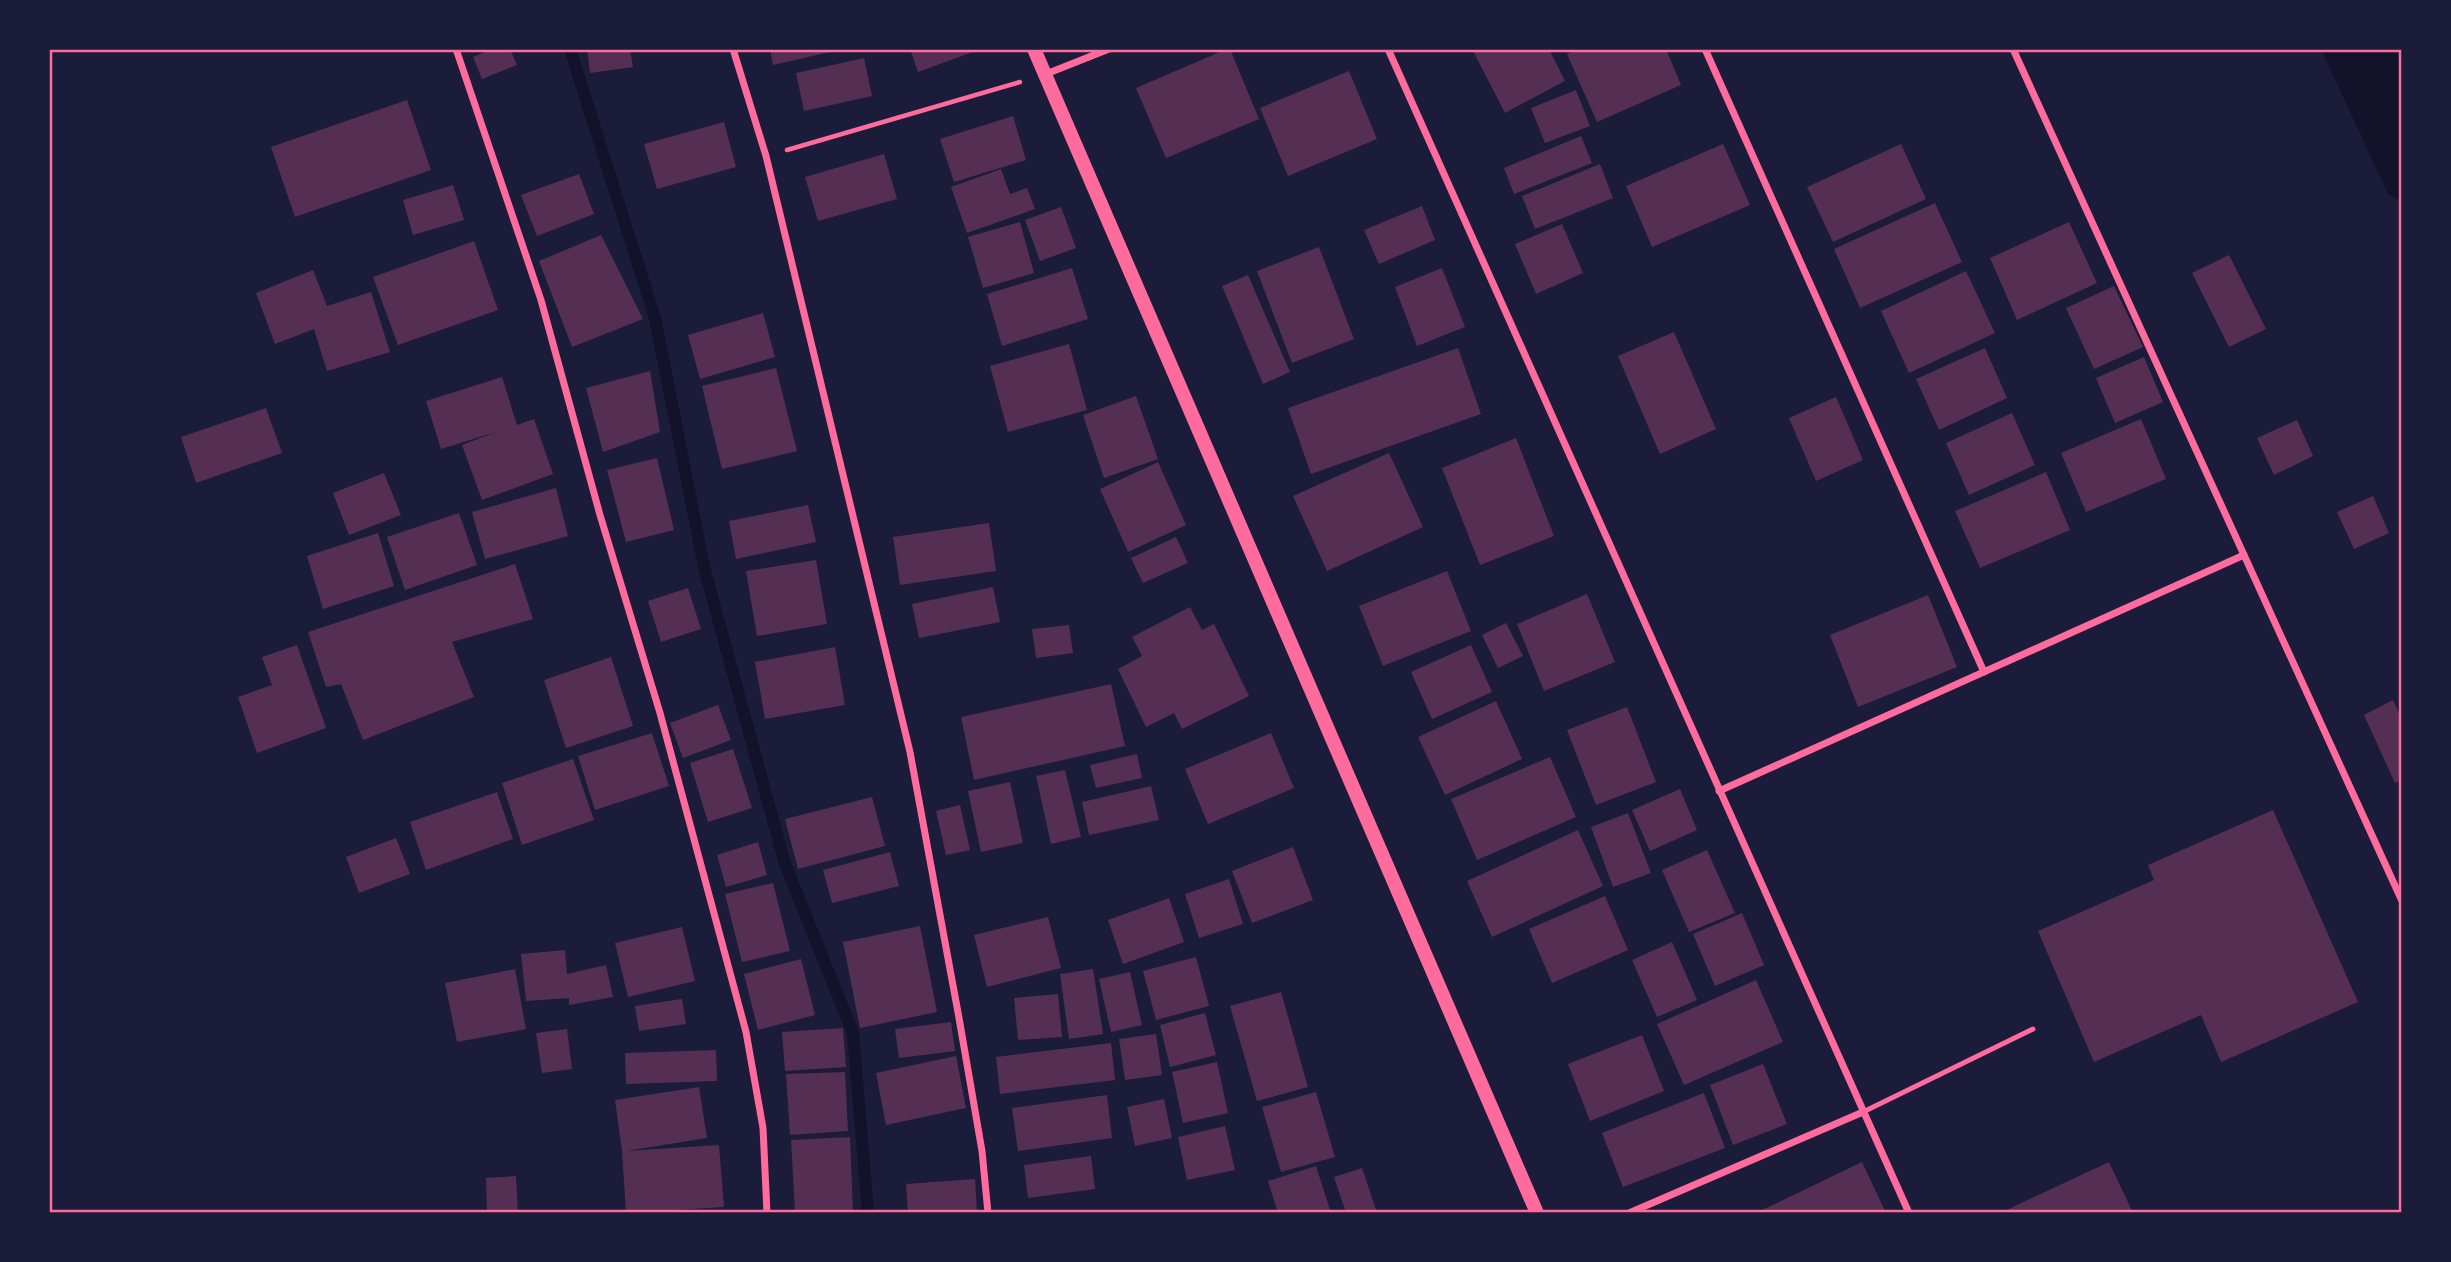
<svg xmlns="http://www.w3.org/2000/svg" width="2451" height="1262" font-family="Montserrat,sans-serif">
<rect width="100%" height="100%" fill="#1b1b3a"/>
<!-- water -->
<path fill="#12122b" d="M 2321,49 L 2402,49 L 2402,200 L 2388,194 Z"/>
<g fill="none" stroke-linecap="round" stroke-linejoin="round">
<!-- stream -->
<path stroke="#12122b" stroke-width="12" d="M 570,49 L 655,318 L 704,567 L 785,864 L 853,1033 L 868,1213"/>
</g>
<!-- building -->
<g fill="#542f53">
<path d="M 493,49 L 510,49 L 517,65 L 482,79 L 473,57 Z"/>
<path d="M 587,49 L 630,49 L 633,67 L 590,73 Z"/>
<path d="M 770,49 L 839,49 L 839,50 L 773,65 Z"/>
<path d="M 910,49 L 981,49 L 918,72 Z"/>
<path d="M 1227,49 L 1230,49 L 1259,119 L 1166,158 L 1136,88 Z"/>
<path d="M 1472,49 L 1549,49 L 1565,81 L 1505,113 Z"/>
<path d="M 1578,49 L 1666,49 L 1681,85 L 1597,122 L 1567,54 Z"/>
<path d="M 864,58 L 872,96 L 804,111 L 796,73 Z"/>
<path d="M 1349,71 L 1377,139 L 1288,176 L 1260,108 Z"/>
<path d="M 1576,90 L 1590,126 L 1545,143 L 1531,108 Z"/>
<path d="M 407,100 L 431,170 L 295,217 L 271,147 Z"/>
<path d="M 1013,116 L 1026,160 L 954,182 L 940,139 Z"/>
<path d="M 724,122 L 736,167 L 657,189 L 644,144 Z"/>
<path d="M 1581,136 L 1592,163 L 1514,194 L 1504,168 Z"/>
<path d="M 1723,144 L 1750,205 L 1652,247 L 1626,186 Z"/>
<path d="M 1901,144 L 1926,199 L 1833,242 L 1807,187 Z"/>
<path d="M 884,154 L 897,199 L 818,221 L 805,177 Z"/>
<path d="M 1600,164 L 1613,198 L 1535,229 L 1522,196 Z"/>
<path d="M 1001,169 L 1010,194 L 1027,188 L 1035,209 L 967,233 L 951,187 Z"/>
<path d="M 579,174 L 594,214 L 537,236 L 521,195 Z"/>
<path d="M 453,185 L 464,220 L 413,235 L 403,200 Z"/>
<path d="M 1935,203 L 1962,262 L 1860,308 L 1834,249 Z"/>
<path d="M 1422,206 L 1435,240 L 1379,264 L 1364,230 Z"/>
<path d="M 1061,207 L 1076,248 L 1040,261 L 1025,220 Z"/>
<path d="M 1020,222 L 1034,273 L 983,288 L 968,237 Z"/>
<path d="M 2069,222 L 2097,283 L 2017,320 L 1990,258 Z"/>
<path d="M 1562,224 L 1583,273 L 1536,294 L 1515,244 Z"/>
<path d="M 601,235 L 643,319 L 572,347 L 539,261 Z"/>
<path d="M 474,241 L 498,310 L 398,345 L 373,277 Z"/>
<path d="M 1319,247 L 1354,339 L 1292,363 L 1257,271 Z"/>
<path d="M 2229,255 L 2266,329 L 2229,347 L 2192,273 Z"/>
<path d="M 1072,268 L 1088,319 L 1002,346 L 987,294 Z"/>
<path d="M 1442,268 L 1465,327 L 1417,346 L 1395,287 Z"/>
<path d="M 313,270 L 327,306 L 371,292 L 390,352 L 327,371 L 314,329 L 275,344 L 256,293 Z"/>
<path d="M 1966,271 L 1995,333 L 1909,373 L 1881,311 Z"/>
<path d="M 1248,275 L 1290,372 L 1263,384 L 1222,286 Z"/>
<path d="M 2114,286 L 2143,347 L 2094,369 L 2066,308 Z"/>
<path d="M 763,313 L 775,357 L 700,379 L 688,335 Z"/>
<path d="M 1674,332 L 1716,429 L 1660,454 L 1618,356 Z"/>
<path d="M 1069,344 L 1087,410 L 1008,432 L 990,366 Z"/>
<path d="M 1458,348 L 1481,414 L 1311,474 L 1288,408 Z"/>
<path d="M 1985,348 L 2007,398 L 1939,430 L 1916,379 Z"/>
<path d="M 2144,357 L 2163,402 L 2115,423 L 2096,378 Z"/>
<path d="M 776,368 L 797,451 L 722,469 L 702,386 Z"/>
<path d="M 650,371 L 660,432 L 603,452 L 586,388 Z"/>
<path d="M 502,377 L 517,425 L 534,419 L 553,474 L 482,500 L 462,445 L 496,432 L 441,449 L 426,401 Z"/>
<path d="M 1136,396 L 1158,459 L 1104,478 L 1083,415 Z"/>
<path d="M 1836,397 L 1863,460 L 1816,481 L 1789,418 Z"/>
<path d="M 266,408 L 282,453 L 196,483 L 181,437 Z"/>
<path d="M 2012,413 L 2035,465 L 1969,495 L 1946,443 Z"/>
<path d="M 2141,419 L 2166,479 L 2086,512 L 2061,453 Z"/>
<path d="M 2297,420 L 2313,456 L 2274,475 L 2257,438 Z"/>
<path d="M 1516,438 L 1554,536 L 1480,565 L 1442,468 Z"/>
<path d="M 1389,453 L 1423,527 L 1327,571 L 1293,496 Z"/>
<path d="M 657,458 L 674,530 L 626,542 L 607,470 Z"/>
<path d="M 1158,462 L 1186,525 L 1128,552 L 1100,489 Z"/>
<path d="M 2046,472 L 2070,530 L 1980,568 L 1955,511 Z"/>
<path d="M 384,473 L 401,515 L 349,535 L 333,493 Z"/>
<path d="M 556,488 L 568,536 L 485,559 L 472,512 Z"/>
<path d="M 2373,496 L 2389,533 L 2354,549 L 2337,512 Z"/>
<path d="M 808,505 L 816,542 L 736,559 L 729,521 Z"/>
<path d="M 459,513 L 477,565 L 405,590 L 387,537 Z"/>
<path d="M 989,523 L 996,571 L 900,585 L 893,537 Z"/>
<path d="M 378,533 L 394,586 L 323,609 L 307,556 Z"/>
<path d="M 1176,537 L 1188,563 L 1143,583 L 1131,558 Z"/>
<path d="M 816,560 L 827,624 L 757,636 L 746,571 Z"/>
<path d="M 515,564 L 533,619 L 452,642 L 474,697 L 363,740 L 341,684 L 326,687 L 308,632 Z"/>
<path d="M 1447,571 L 1471,631 L 1383,666 L 1359,606 Z"/>
<path d="M 993,587 L 1000,622 L 919,638 L 912,604 Z"/>
<path d="M 688,588 L 701,629 L 661,642 L 648,601 Z"/>
<path d="M 1587,594 L 1615,662 L 1544,691 L 1517,624 Z"/>
<path d="M 1928,595 L 1957,667 L 1858,707 L 1830,635 Z"/>
<path d="M 1190,607 L 1202,630 L 1214,624 L 1249,696 L 1182,729 L 1174,713 L 1146,727 L 1118,669 L 1142,656 L 1132,637 Z"/>
<path d="M 1506,623 L 1523,656 L 1498,668 L 1482,635 Z"/>
<path d="M 1069,625 L 1073,653 L 1036,658 L 1032,629 Z"/>
<path d="M 297,645 L 326,728 L 257,753 L 238,697 L 272,685 L 262,657 Z"/>
<path d="M 1471,645 L 1492,692 L 1432,719 L 1411,672 Z"/>
<path d="M 835,647 L 845,705 L 765,719 L 755,662 Z"/>
<path d="M 611,657 L 633,726 L 566,748 L 544,680 Z"/>
<path d="M 1111,684 L 1125,746 L 974,780 L 961,717 Z"/>
<path d="M 2393,700 L 2402,719 L 2402,780 L 2395,783 L 2364,715 Z"/>
<path d="M 1496,701 L 1522,759 L 1445,795 L 1418,737 Z"/>
<path d="M 718,705 L 731,740 L 683,758 L 670,723 Z"/>
<path d="M 1627,707 L 1656,782 L 1596,805 L 1567,730 Z"/>
<path d="M 652,733 L 669,786 L 595,810 L 578,756 Z"/>
<path d="M 1271,733 L 1294,788 L 1208,824 L 1185,769 Z"/>
<path d="M 733,749 L 752,808 L 708,822 L 690,763 Z"/>
<path d="M 1137,754 L 1142,778 L 1096,788 L 1090,765 Z"/>
<path d="M 1550,757 L 1576,817 L 1477,860 L 1451,799 Z"/>
<path d="M 573,759 L 594,820 L 522,845 L 502,783 Z"/>
<path d="M 1065,770 L 1081,837 L 1051,844 L 1036,776 Z"/>
<path d="M 1010,782 L 1023,843 L 981,852 L 968,791 Z"/>
<path d="M 1151,786 L 1159,820 L 1089,835 L 1082,802 Z"/>
<path d="M 1680,789 L 1697,830 L 1650,851 L 1632,810 Z"/>
<path d="M 497,792 L 513,839 L 426,870 L 410,822 Z"/>
<path d="M 872,797 L 885,846 L 798,869 L 785,819 Z"/>
<path d="M 960,805 L 970,850 L 946,855 L 936,811 Z"/>
<path d="M 2273,810 L 2358,1002 L 2221,1062 L 2201,1015 L 2094,1062 L 2038,931 L 2154,880 L 2148,865 Z"/>
<path d="M 1628,813 L 1651,873 L 1613,887 L 1591,827 Z"/>
<path d="M 1578,830 L 1603,886 L 1492,937 L 1467,881 Z"/>
<path d="M 396,838 L 410,874 L 359,893 L 346,857 Z"/>
<path d="M 758,842 L 767,875 L 726,887 L 717,855 Z"/>
<path d="M 1293,847 L 1313,900 L 1252,923 L 1232,871 Z"/>
<path d="M 1707,850 L 1735,913 L 1689,932 L 1662,870 Z"/>
<path d="M 890,852 L 899,886 L 832,903 L 823,870 Z"/>
<path d="M 1229,879 L 1243,924 L 1199,938 L 1185,894 Z"/>
<path d="M 773,883 L 790,951 L 742,962 L 725,894 Z"/>
<path d="M 1605,896 L 1628,950 L 1552,983 L 1529,929 Z"/>
<path d="M 1169,898 L 1184,942 L 1123,964 L 1108,920 Z"/>
<path d="M 1742,913 L 1764,965 L 1715,986 L 1693,934 Z"/>
<path d="M 1048,917 L 1061,968 L 987,987 L 974,935 Z"/>
<path d="M 920,926 L 937,1012 L 860,1028 L 843,942 Z"/>
<path d="M 682,927 L 695,981 L 628,997 L 615,943 Z"/>
<path d="M 1672,942 L 1697,1000 L 1657,1017 L 1632,960 Z"/>
<path d="M 565,950 L 567,974 L 606,965 L 613,997 L 569,1005 L 569,998 L 526,1001 L 521,954 Z"/>
<path d="M 1196,957 L 1209,1006 L 1156,1020 L 1143,971 Z"/>
<path d="M 801,959 L 815,1015 L 758,1030 L 744,974 Z"/>
<path d="M 515,969 L 526,1029 L 457,1042 L 445,983 Z"/>
<path d="M 1093,969 L 1103,1034 L 1069,1039 L 1060,974 Z"/>
<path d="M 1130,972 L 1142,1025 L 1111,1032 L 1099,979 Z"/>
<path d="M 1756,980 L 1783,1042 L 1684,1085 L 1657,1024 Z"/>
<path d="M 1281,992 L 1308,1087 L 1257,1101 L 1230,1006 Z"/>
<path d="M 1058,994 L 1062,1037 L 1018,1040 L 1014,998 Z"/>
<path d="M 682,999 L 686,1024 L 639,1031 L 635,1006 Z"/>
<path d="M 1205,1013 L 1216,1055 L 1170,1067 L 1160,1025 Z"/>
<path d="M 951,1022 L 955,1051 L 899,1058 L 895,1029 Z"/>
<path d="M 843,1028 L 846,1067 L 785,1071 L 782,1032 Z"/>
<path d="M 567,1029 L 572,1069 L 542,1073 L 536,1033 Z"/>
<path d="M 1156,1034 L 1162,1075 L 1125,1080 L 1119,1039 Z"/>
<path d="M 1642,1035 L 1664,1091 L 1590,1121 L 1568,1064 Z"/>
<path d="M 1111,1043 L 1115,1080 L 1000,1094 L 996,1057 Z"/>
<path d="M 716,1050 L 717,1081 L 626,1084 L 625,1053 Z"/>
<path d="M 956,1056 L 966,1108 L 886,1125 L 876,1073 Z"/>
<path d="M 1217,1062 L 1228,1113 L 1183,1123 L 1172,1072 Z"/>
<path d="M 1763,1064 L 1787,1124 L 1733,1145 L 1710,1085 Z"/>
<path d="M 845,1072 L 848,1131 L 790,1135 L 786,1074 Z"/>
<path d="M 699,1087 L 707,1138 L 626,1151 L 719,1145 L 724,1207 L 626,1213 L 622,1151 L 615,1100 Z"/>
<path d="M 1316,1092 L 1335,1157 L 1281,1172 L 1262,1107 Z"/>
<path d="M 1704,1093 L 1725,1148 L 1623,1187 L 1602,1133 Z"/>
<path d="M 1107,1095 L 1112,1138 L 1018,1151 L 1012,1108 Z"/>
<path d="M 1164,1099 L 1172,1138 L 1135,1146 L 1127,1107 Z"/>
<path d="M 1225,1126 L 1235,1170 L 1187,1180 L 1178,1137 Z"/>
<path d="M 850,1137 L 853,1213 L 795,1213 L 791,1140 Z"/>
<path d="M 1091,1156 L 1095,1189 L 1028,1198 L 1024,1165 Z"/>
<path d="M 1862,1162 L 1886,1213 L 1756,1213 Z"/>
<path d="M 2109,1162 L 2133,1213 L 2000,1213 Z"/>
<path d="M 1316,1166 L 1331,1213 L 1278,1213 L 1268,1181 Z"/>
<path d="M 1362,1168 L 1377,1213 L 1346,1213 L 1334,1177 Z"/>
<path d="M 516,1176 L 518,1213 L 487,1213 L 486,1178 Z"/>
<path d="M 975,1179 L 977,1213 L 908,1213 L 906,1184 Z"/>
</g>
<g fill="none" stroke-linecap="round" stroke-linejoin="round">
<!-- path -->
<path stroke="#ff6b9d" stroke-width="4.5" d="M 787,150 L 1020,82"/>
<!-- service -->
<path stroke="#ff6b9d" stroke-width="5" d="M 1863,1112 L 2033,1029"/>
<!-- minor -->
<g stroke="#ff6b9d" stroke-width="7">
<path d="M 456,49 L 541,300 L 600,515 L 660,713 L 746,1032 L 763,1128 L 767,1213"/>
<path d="M 733,49 L 766,156 L 910,752 L 959,1018 L 982,1151 L 988,1213"/>
<path d="M 1388,49 L 1909,1213"/>
<path d="M 1705,49 L 1984,672"/>
<path d="M 2013,49 L 2402,901"/>
<path d="M 1046,74 L 1109,49"/>
<path d="M 1719,791 L 2244,555"/>
<path d="M 1629,1213 L 1863,1112"/>
</g>
<!-- secondary -->
<path stroke="#ff6b9d" stroke-width="14" d="M 1034,49 L 1537,1213"/>
</g>
<!-- border -->
<rect width="2451" height="1262" fill="none" stroke="#1b1b3a" stroke-width="102"/>
<rect x="51" y="51" width="2349" height="1160" fill="none" stroke="#ff6b9d" stroke-width="2.5"/>
</svg>
